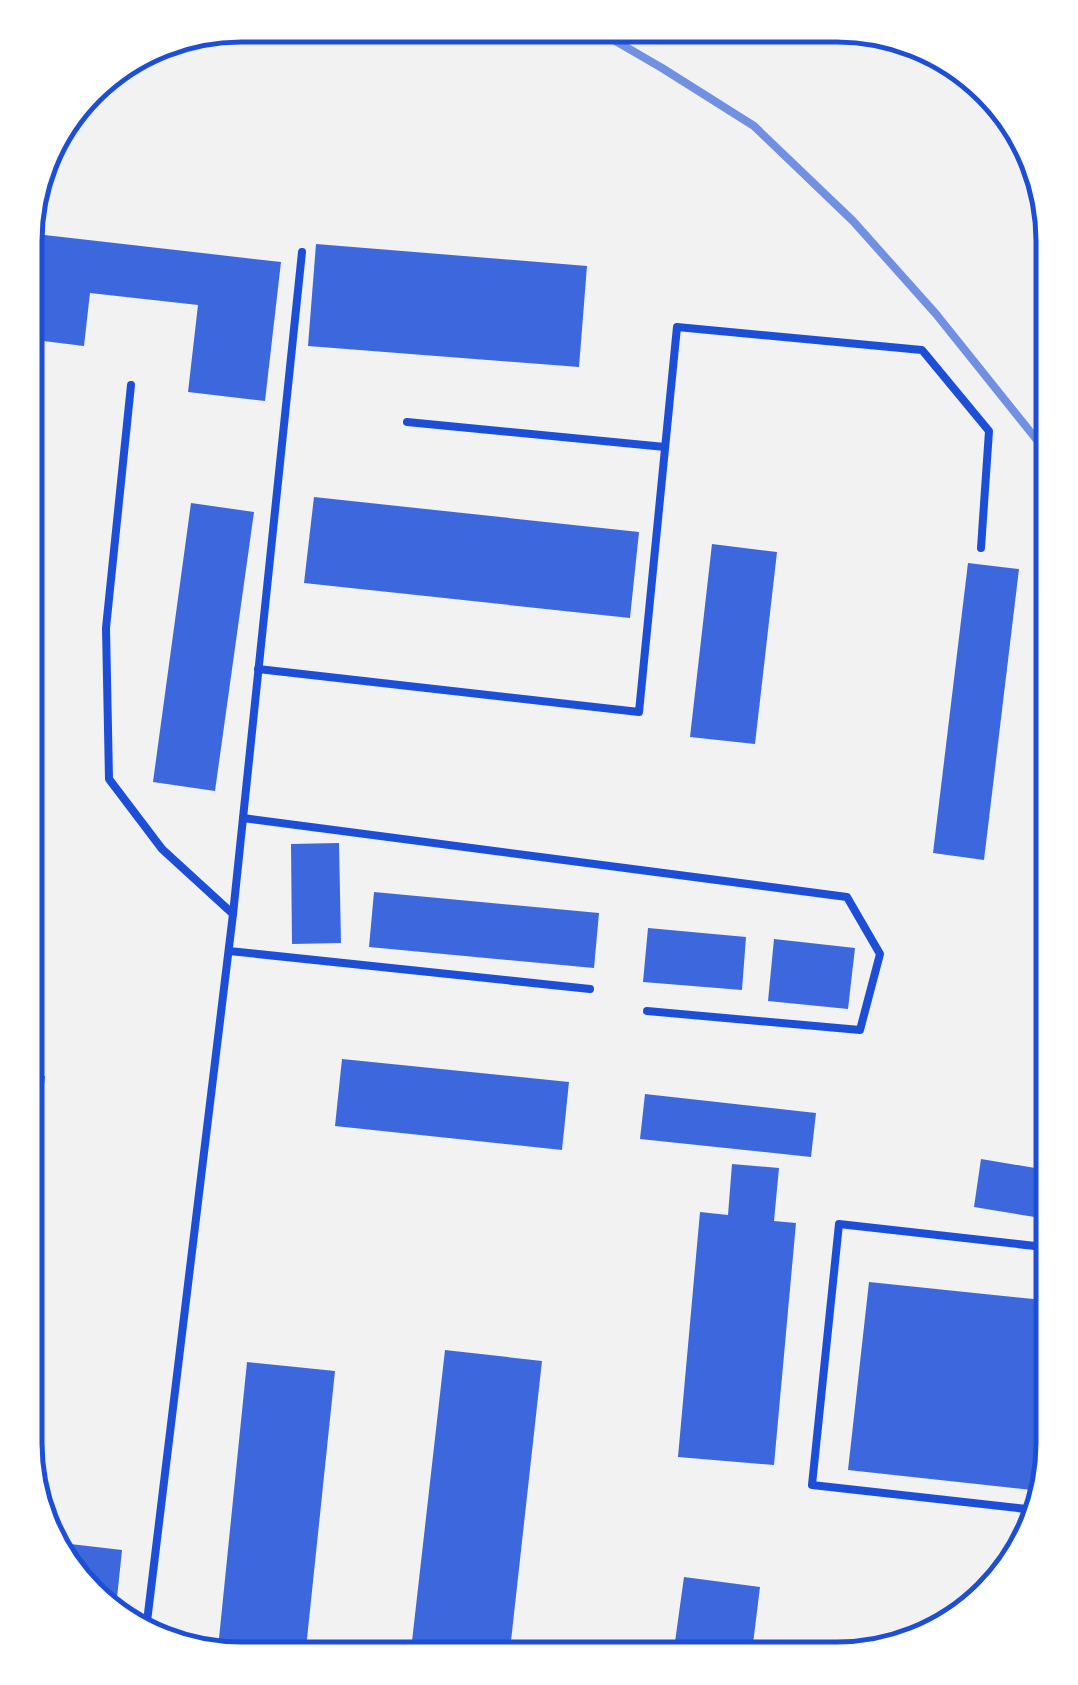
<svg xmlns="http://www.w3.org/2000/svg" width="1078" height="1685" font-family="'Work Sans',sans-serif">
<rect width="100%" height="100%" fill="#f2f2f2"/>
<!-- building -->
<g fill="#3d67dc">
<path d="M 27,233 L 281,262 L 265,401 L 188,392 L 198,305 L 90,293 L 84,346 L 27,339 Z"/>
<path d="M 316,244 L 587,266 L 579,367 L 308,346 Z"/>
<path d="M 314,497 L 639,532 L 630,618 L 304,583 Z"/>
<path d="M 191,503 L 254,512 L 215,791 L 153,782 Z"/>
<path d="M 712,544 L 777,552 L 755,744 L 690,737 Z"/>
<path d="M 968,563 L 1019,569 L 984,860 L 933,853 Z"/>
<path d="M 26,652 L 41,653 L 29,763 L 26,762 Z"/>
<path d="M 1050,704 L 1053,704 L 1053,801 L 1039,800 Z"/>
<path d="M 339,843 L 341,943 L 292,944 L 291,844 Z"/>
<path d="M 1050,863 L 1053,863 L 1053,957 L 1040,955 Z"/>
<path d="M 374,892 L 599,913 L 594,968 L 369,947 Z"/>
<path d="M 648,928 L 746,937 L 742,990 L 643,982 Z"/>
<path d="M 774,939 L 855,948 L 848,1009 L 768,1001 Z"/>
<path d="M 342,1059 L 569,1082 L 562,1150 L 335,1126 Z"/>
<path d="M 26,1074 L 45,1076 L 28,1232 L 25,1232 Z"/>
<path d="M 645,1094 L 816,1113 L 811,1157 L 640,1139 Z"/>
<path d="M 981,1159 L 1053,1171 L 1053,1220 L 974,1207 Z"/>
<path d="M 732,1164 L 779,1168 L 774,1221 L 796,1223 L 774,1465 L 678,1457 L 700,1212 L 728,1215 Z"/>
<path d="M 869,1282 L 1053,1301 L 1052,1459 L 1041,1491 L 848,1470 Z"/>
<path d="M 445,1350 L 542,1361 L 509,1659 L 410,1659 Z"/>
<path d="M 247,1362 L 335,1371 L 305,1658 L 217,1658 Z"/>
<path d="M 53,1542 L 122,1550 L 115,1617 L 109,1615 Z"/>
<path d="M 684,1577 L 760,1587 L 752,1652 L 675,1642 Z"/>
</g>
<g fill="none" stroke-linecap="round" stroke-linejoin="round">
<!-- service -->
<g stroke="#1d4ed8" stroke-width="8">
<path d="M 131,385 L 106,628 L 109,779 L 162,849 L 233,914 L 146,1630"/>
<path d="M 407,422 L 665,447"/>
<path d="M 258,669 L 639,712 L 677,327 L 922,350 L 989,431 L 981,548"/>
<path d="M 243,818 L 847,897 L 880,954 L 860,1030 L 647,1011"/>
<path d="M 233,914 L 302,252"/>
<path d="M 229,951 L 590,989"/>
<path d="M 1035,1510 L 812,1485 L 839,1224 L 1053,1248"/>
</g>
<!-- rail -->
<path stroke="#7290e2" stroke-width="8" d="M 600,32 L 662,68 L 754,126 L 853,221 L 936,314 L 1053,460"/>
</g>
<!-- crop -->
<path d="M0 0H1078V1685H0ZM241 42H837A199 199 0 0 1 1036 241V1443A199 199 0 0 1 837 1642H241A199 199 0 0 1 42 1443V241A199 199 0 0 1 241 42Z" fill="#fff" fill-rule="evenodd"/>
<path fill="none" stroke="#1d4ed8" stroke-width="5" d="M241 42H837A199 199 0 0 1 1036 241V1443A199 199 0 0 1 837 1642H241A199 199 0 0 1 42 1443V241A199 199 0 0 1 241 42Z"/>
</svg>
